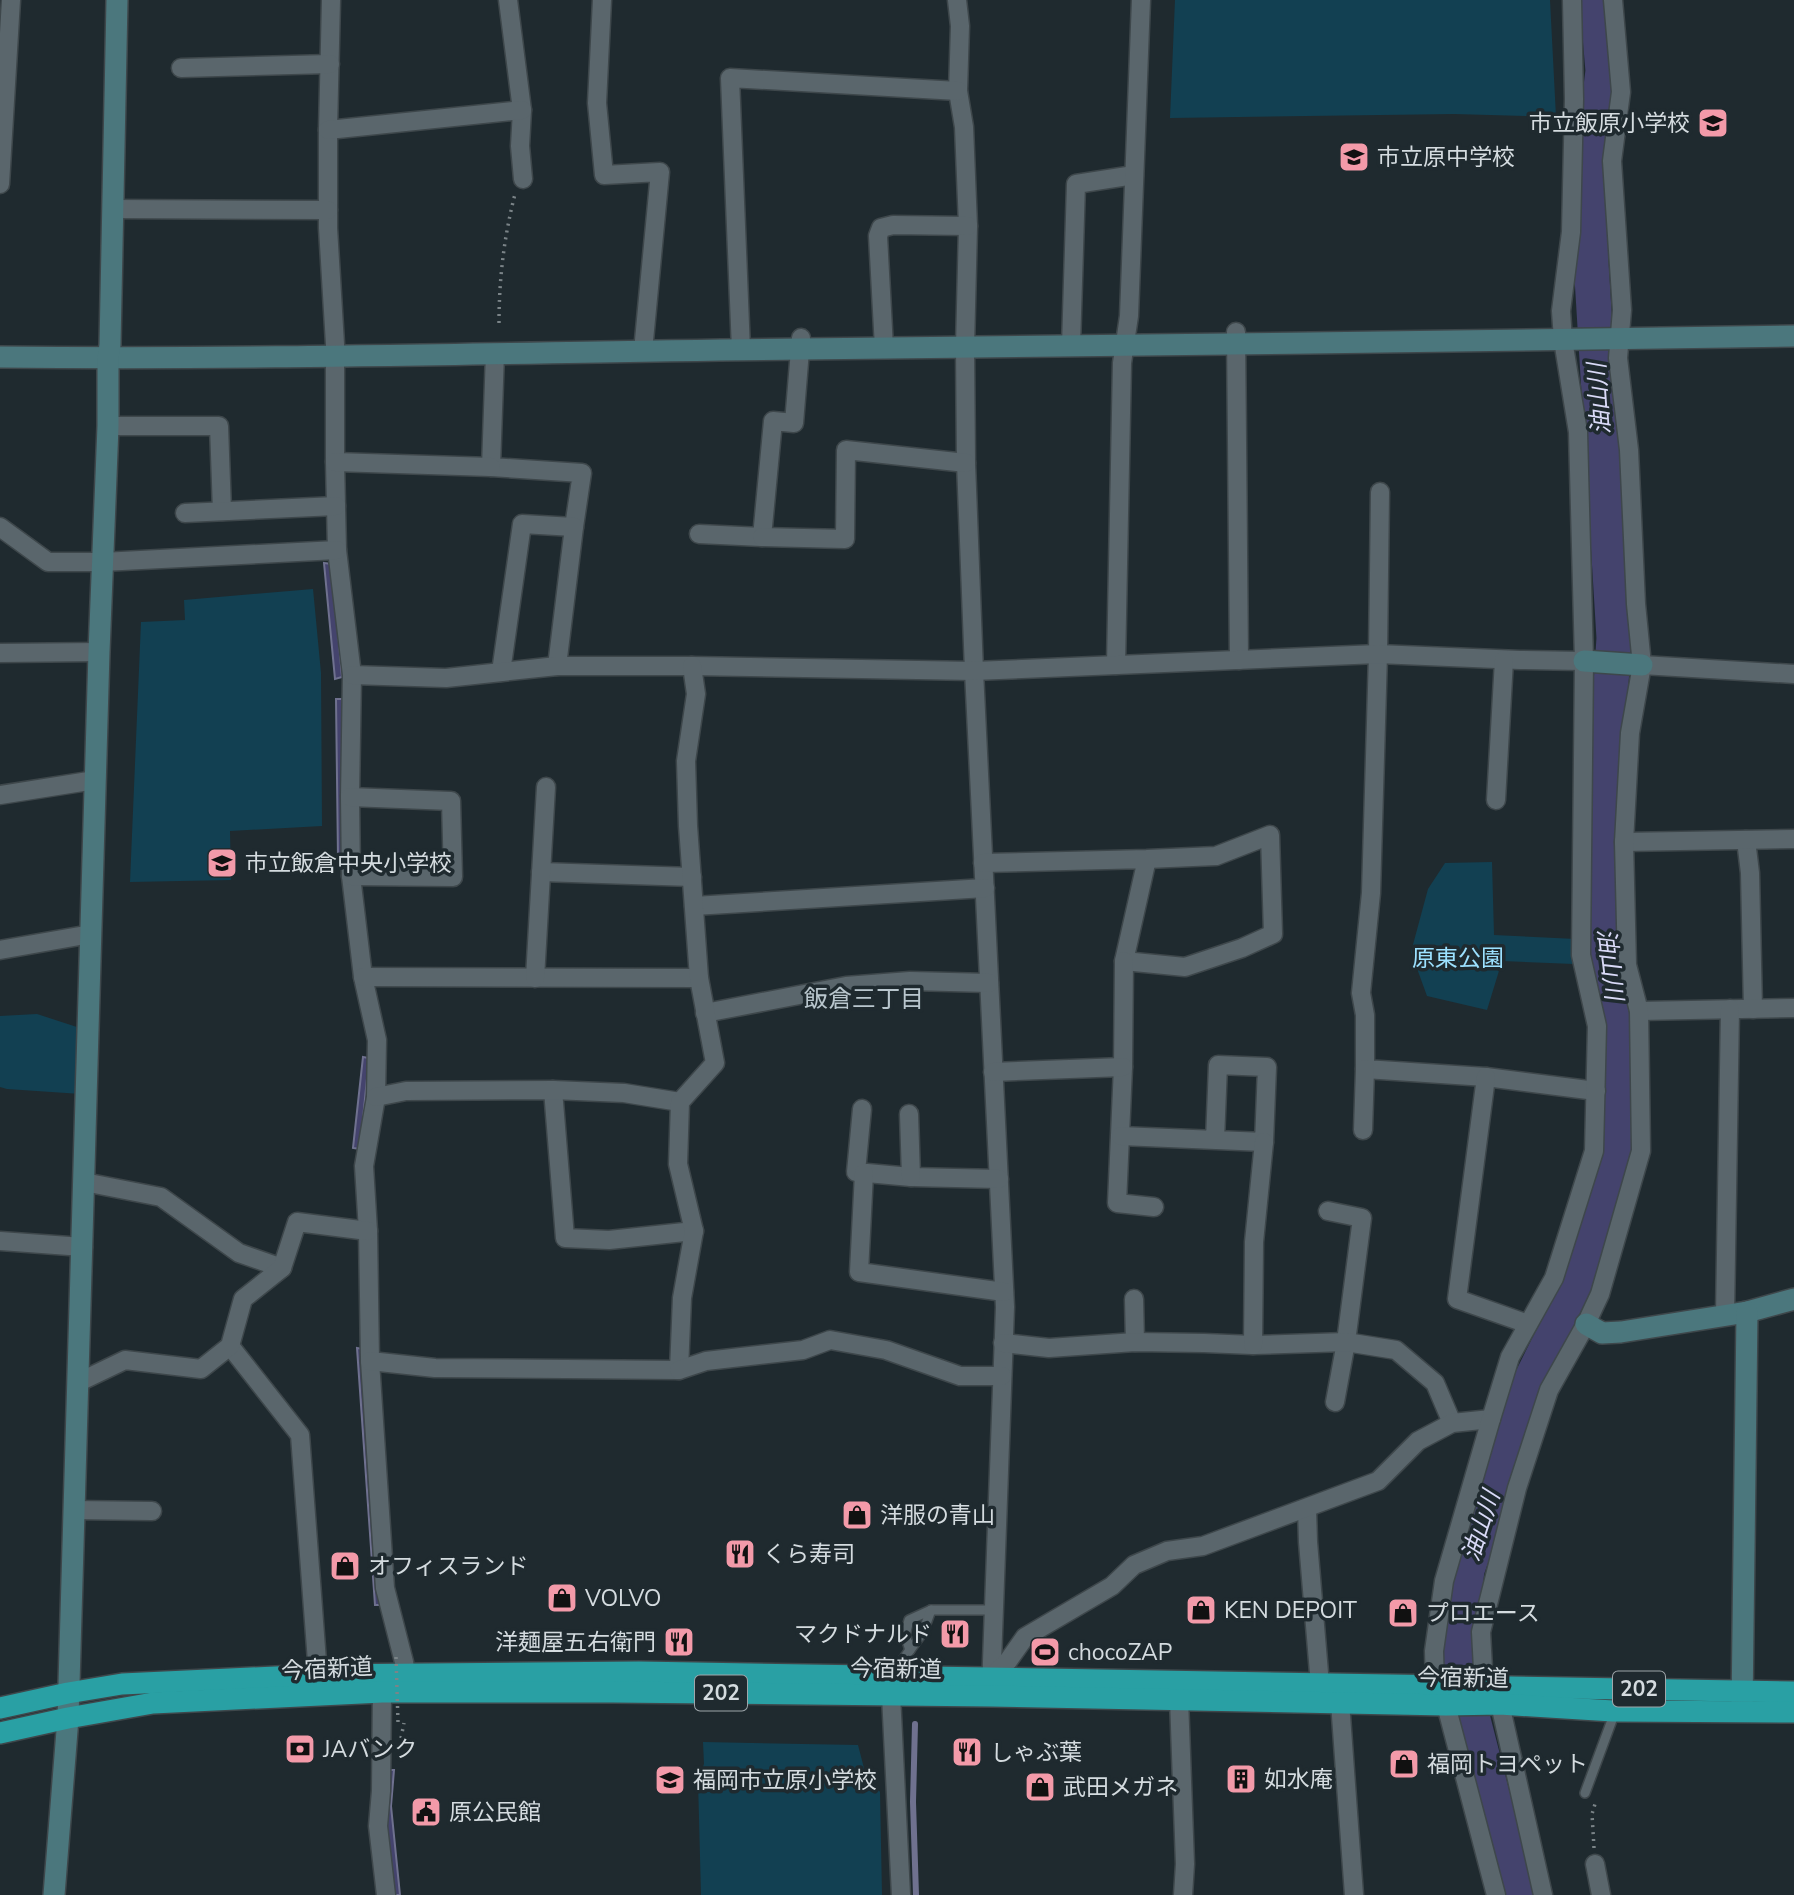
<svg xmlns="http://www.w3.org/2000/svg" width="1794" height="1895" font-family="'Nunito Sans','Noto Sans JP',sans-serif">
<rect width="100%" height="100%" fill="#1f2a2f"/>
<!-- green -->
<g fill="#124052">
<path d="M 1175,0 L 1550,0 L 1556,117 L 1454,114 L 1170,118 Z"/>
<path d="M 313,589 L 321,673 L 322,826 L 230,831 L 231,880 L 130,882 L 141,622 L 185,620 L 184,600 Z"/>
<path d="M 1492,862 L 1494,935 L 1576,939 L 1574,964 L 1502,961 L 1487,1010 L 1427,996 L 1411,952 L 1428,889 L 1445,863 Z"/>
<path d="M 37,1014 L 83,1029 L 81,1094 L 7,1089 L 0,1087 L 0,1016 Z"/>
<path d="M 703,1742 L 858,1745 L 865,1772 L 880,1792 L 882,1895 L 701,1895 L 698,1780 L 704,1764 Z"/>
</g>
<!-- water -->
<g fill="#44436d" stroke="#6f718f" stroke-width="2">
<path d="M 324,563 L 332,564 L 342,677 L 335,679 Z"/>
<path d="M 336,699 L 342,699 L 345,857 L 338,857 Z"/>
<path d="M 363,1057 L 369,1058 L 360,1149 L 353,1148 Z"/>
<path d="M 357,1348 L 363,1349 L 382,1605 L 375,1605 Z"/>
<path d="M 387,1770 L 394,1770 L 391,1806 L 400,1895 L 394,1895 L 384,1807 Z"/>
</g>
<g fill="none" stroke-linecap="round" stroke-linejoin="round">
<!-- stream -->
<path stroke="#6f718f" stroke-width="6" d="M 915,1724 L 913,1802 L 916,1895"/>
<!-- river -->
<path stroke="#44436d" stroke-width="35" d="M 1518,1895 L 1458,1661 L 1458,1647 L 1467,1570 L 1503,1468 L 1527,1388 L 1577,1287 L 1615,1163 L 1622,1092 L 1616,1011 L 1605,948 L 1601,836 L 1614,638 L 1591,261 L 1590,177 L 1603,71 L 1597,0"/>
<!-- lane casing -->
<g stroke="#3e474b" stroke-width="12">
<g id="lane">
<path d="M 910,1650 L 905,1635 L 909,1620 L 931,1610"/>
<path d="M 899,1665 L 923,1632 L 931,1610 L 994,1610"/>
<path d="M 1585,1793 L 1612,1720 L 1613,1712"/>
</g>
</g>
<!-- street casing -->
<g stroke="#3e474b" stroke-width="21">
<g id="street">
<path d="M 331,0 L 328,130 L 328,228 L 335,344 L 335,462 L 337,550 L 352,675 L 350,797 L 351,876 L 363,977 L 377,1040 L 376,1097 L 364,1166 L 368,1231 L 370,1361 L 385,1588 L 404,1662 L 406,1674"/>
<path d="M 508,0 L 522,110 L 520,146 L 523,179"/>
<path d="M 602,0 L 597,103 L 604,175 L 660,172 L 643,351"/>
<path d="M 957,0 L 960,26 L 958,91 L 964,127 L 968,226 L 965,347 L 966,463 L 974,671 L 1005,1307 L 991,1689"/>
<path d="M 181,68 L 330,64"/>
<path d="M 328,130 L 522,110"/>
<path d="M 0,184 L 11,0"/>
<path d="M 112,209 L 328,210"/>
<path d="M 1236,332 L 1239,660"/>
<path d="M 1071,346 L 1076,184 L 1134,175"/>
<path d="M 884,348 L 878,236 L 881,228 L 893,225 L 968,226"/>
<path d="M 741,350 L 730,78 L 958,91"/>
<path d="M 495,353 L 491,467 L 582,473 L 574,527"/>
<path d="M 108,426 L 219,426 L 222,511"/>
<path d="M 335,462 L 491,467"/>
<path d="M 1380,492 L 1378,654 L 1371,893 L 1361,993 L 1365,1015 L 1365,1069 L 1486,1077 L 1596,1091"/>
<path d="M 185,513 L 336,506"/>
<path d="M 0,527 L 48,562 L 102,562 L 337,550"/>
<path d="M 699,534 L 762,537 L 773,421 L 794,423 L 801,338"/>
<path d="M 762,537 L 845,539 L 846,450 L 966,463"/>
<path d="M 0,653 L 99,652"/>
<path d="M 1116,665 L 1122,363 L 1129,316 L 1141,0"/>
<path d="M 1642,665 L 1794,674"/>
<path d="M 501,672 L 522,524 L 574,527 L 557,666"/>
<path d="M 352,675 L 446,678 L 557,666 L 692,666 L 974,671 L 1378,654 L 1520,660 L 1584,661"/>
<path d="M 0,795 L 95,780"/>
<path d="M 350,797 L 451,801 L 453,877 L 351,876"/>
<path d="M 1496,800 L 1504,660"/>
<path d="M 1746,840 L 1750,873 L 1753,1009"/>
<path d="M 1624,842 L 1794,839"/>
<path d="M 983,863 L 1147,859 L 1124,961 L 1185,967 L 1242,948 L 1273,934 L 1270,835 L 1216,856 L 1147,859"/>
<path d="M 541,872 L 692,877"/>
<path d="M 694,906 L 985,888"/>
<path d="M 0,950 L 91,934"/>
<path d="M 1124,961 L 1123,1067 L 1117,1203 L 1154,1207"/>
<path d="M 363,977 L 699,978"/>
<path d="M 535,978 L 546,787"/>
<path d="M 1639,1011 L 1794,1008"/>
<path d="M 705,1013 L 846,986 L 910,981 L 989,983"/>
<path d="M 993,1072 L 1123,1067"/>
<path d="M 1486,1077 L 1457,1299 L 1528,1324"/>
<path d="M 553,1090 L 565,1238 L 609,1240 L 694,1231"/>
<path d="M 376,1097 L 406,1091 L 553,1090 L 624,1093 L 680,1102"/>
<path d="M 862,1109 L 856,1172 L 911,1177 L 999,1179"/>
<path d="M 909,1114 L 911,1177"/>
<path d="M 1363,1130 L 1365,1069"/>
<path d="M 1121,1136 L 1264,1142 L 1267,1067 L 1218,1065 L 1215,1140"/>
<path d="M 864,1173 L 859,1272 L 1004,1292"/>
<path d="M 84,1182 L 161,1197 L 239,1253 L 282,1268"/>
<path d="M 1328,1211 L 1362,1218 L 1346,1342 L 1335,1402"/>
<path d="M 0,1241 L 83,1247"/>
<path d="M 1134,1299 L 1135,1342"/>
<path d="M 1725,1315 L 1730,1009"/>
<path d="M 1003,1343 L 1049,1348 L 1135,1342 L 1204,1343 L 1253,1345 L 1346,1342 L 1396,1350 L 1435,1383 L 1452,1423"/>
<path d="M 1253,1345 L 1254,1242 L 1264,1142"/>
<path d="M 230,1346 L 300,1435 L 318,1675"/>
<path d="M 370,1361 L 435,1368 L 679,1370 L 682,1298 L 694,1231 L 678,1164 L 680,1102 L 715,1063 L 699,978 L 688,826 L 686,761 L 696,694 L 692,666"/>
<path d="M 679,1370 L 706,1361 L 803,1350 L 830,1340 L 886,1350 L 960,1376 L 1002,1376"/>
<path d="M 77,1383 L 125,1360 L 201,1369 L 230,1346 L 243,1299 L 282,1268 L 297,1222 L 368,1231"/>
<path d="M 1307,1509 L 1308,1542 L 1320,1685"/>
<path d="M 74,1510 L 152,1511"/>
<path d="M 991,1677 L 1008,1661 L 1025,1637 L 1112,1586 L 1134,1565 L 1167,1551 L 1203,1546 L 1378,1481 L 1418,1441 L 1452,1423 L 1491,1419"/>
<path d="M 1435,1686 L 1434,1651 L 1444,1581 L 1491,1419 L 1510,1357 L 1554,1278 L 1594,1151 L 1597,1026 L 1581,955 L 1584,661 L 1578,432 L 1563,340 L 1561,311 L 1571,232 L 1574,99 L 1572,0"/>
<path d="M 1484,1687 L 1481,1632 L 1517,1488 L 1549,1390 L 1586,1324 L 1600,1294 L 1641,1151 L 1639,1011 L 1627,965 L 1624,842 L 1630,733 L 1642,665 L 1636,604 L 1629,450 L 1618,358 L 1622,310 L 1612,161 L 1621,92 L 1613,0"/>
<path d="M 382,1692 L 381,1791 L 378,1826 L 386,1895"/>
<path d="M 891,1695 L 901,1895"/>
<path d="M 1179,1699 L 1185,1864 L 1183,1895"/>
<path d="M 1340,1702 L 1354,1895"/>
<path d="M 1500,1704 L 1543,1895"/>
<path d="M 1446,1705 L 1496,1895"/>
<path d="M 1595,1864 L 1601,1895"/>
</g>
</g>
<!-- secondary casing -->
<g stroke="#3e474b" stroke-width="24">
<g id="secondary">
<path d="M 0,357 C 267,360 535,352 802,349 C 1133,345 1463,342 1794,336"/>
<path d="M 1584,661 L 1642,665"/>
<path d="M 1586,1324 L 1602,1333 L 1621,1332 L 1747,1312 L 1794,1299"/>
<path d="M 1742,1709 L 1747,1312"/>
<path d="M 54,1895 L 68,1718 L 99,652 L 108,426 L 108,358 L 110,345 L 117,0"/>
</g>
</g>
<!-- highway casing -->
<g stroke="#3e474b" stroke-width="24">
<g id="highway">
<path d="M 0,1708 L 68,1693 L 122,1684 L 318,1675 L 639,1672 L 1794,1692"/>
<path d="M 0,1733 L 68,1718 L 153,1703 L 382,1692 L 613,1692 L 991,1696 L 1446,1705 L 1500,1704 L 1613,1711 L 1794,1712"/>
</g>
</g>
<!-- path -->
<g stroke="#7b8488" stroke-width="3.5" stroke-dasharray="2 5" stroke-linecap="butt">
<path d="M 499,323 C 499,279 504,237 515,194"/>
<path d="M 401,1738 L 404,1723"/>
<path d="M 1594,1848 L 1592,1814 L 1595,1804"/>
</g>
<!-- lane -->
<use href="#lane" stroke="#5a666c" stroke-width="9"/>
<!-- street -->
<use href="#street" stroke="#5a666c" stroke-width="18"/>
<!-- secondary -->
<use href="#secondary" stroke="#4b777d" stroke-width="21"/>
<!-- highway -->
<use href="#highway" stroke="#29a0a4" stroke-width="21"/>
<!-- path-bridge -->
<path stroke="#7b8488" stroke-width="3.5" stroke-dasharray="2 5" stroke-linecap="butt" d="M 396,1657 L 398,1722"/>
</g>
<!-- icons -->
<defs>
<g id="school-square" transform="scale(1.575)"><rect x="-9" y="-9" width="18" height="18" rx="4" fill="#f39aa9" stroke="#1f2a2f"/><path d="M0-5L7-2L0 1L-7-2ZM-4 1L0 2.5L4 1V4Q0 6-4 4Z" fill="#111"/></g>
<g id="shop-square" transform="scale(1.575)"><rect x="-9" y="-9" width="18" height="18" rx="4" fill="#f39aa9" stroke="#1f2a2f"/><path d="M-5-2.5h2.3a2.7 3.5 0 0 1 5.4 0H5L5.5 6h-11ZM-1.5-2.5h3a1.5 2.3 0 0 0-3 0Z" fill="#111"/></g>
<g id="restaurant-square" transform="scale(1.575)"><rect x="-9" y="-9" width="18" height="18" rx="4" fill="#f39aa9" stroke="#1f2a2f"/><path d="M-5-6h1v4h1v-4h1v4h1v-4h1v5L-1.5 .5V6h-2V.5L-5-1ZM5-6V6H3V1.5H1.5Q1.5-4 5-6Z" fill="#111"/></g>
<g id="stadium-square" transform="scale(1.575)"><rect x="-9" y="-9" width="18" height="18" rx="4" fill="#f39aa9" stroke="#1f2a2f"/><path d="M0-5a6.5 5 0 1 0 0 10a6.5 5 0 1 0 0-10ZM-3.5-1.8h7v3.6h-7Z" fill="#111"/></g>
<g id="bank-square" transform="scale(1.575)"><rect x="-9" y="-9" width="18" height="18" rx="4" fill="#f39aa9" stroke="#1f2a2f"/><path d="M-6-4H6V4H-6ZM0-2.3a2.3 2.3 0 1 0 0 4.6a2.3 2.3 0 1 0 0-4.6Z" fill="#111"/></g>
<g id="building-square" transform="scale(1.575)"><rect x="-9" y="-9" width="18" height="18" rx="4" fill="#f39aa9" stroke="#1f2a2f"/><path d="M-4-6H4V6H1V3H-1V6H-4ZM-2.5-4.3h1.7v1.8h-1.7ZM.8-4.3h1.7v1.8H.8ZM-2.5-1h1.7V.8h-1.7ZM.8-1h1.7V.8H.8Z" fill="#111"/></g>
<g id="civic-square" transform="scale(1.575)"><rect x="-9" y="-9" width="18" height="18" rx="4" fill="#f39aa9" stroke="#1f2a2f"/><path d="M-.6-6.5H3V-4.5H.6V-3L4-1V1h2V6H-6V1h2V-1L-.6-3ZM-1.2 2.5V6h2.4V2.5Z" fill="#111"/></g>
</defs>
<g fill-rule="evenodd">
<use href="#school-square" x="1713" y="123"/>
<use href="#school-square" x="1354" y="157"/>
<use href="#school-square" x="222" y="863"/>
<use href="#shop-square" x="857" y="1515"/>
<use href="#restaurant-square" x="740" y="1554"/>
<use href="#shop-square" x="345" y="1566"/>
<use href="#shop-square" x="562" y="1598"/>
<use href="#shop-square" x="1201" y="1610"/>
<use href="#shop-square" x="1403" y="1613"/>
<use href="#restaurant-square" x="955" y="1634"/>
<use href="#restaurant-square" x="679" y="1642"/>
<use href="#stadium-square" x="1045" y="1652"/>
<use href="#bank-square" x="300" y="1749"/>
<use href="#restaurant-square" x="967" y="1752"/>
<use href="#shop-square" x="1404" y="1764"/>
<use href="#building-square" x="1241" y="1779"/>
<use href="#school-square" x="670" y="1780"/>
<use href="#shop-square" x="1040" y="1787"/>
<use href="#civic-square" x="426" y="1812"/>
</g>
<g text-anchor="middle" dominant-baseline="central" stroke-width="7" stroke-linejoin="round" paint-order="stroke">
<!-- shield labels -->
<g fill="#1f2a2f" stroke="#9ea6aa" stroke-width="2">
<rect x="1613" y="1671.5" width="52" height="35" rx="5"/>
<rect x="695" y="1675.5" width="52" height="35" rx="5"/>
</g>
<g font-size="21" font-weight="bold" fill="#d4dbdf">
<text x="1639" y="1689">202</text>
<text x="721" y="1693">202</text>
</g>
<!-- poi labels -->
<g font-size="23" fill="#d4dbdf" stroke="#1f2a2f" text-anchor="start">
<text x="1690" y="123" text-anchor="end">市立飯原小学校</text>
<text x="1377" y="157">市立原中学校</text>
<text x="245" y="863">市立飯倉中央小学校</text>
<text x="880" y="1515">洋服の青山</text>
<text x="763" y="1554">くら寿司</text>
<text x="368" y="1566">オフィスランド</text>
<text x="585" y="1598">VOLVO</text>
<text x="1224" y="1610">KEN DEPOIT</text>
<text x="1426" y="1613">プロエース</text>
<text x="932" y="1634" text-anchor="end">マクドナルド</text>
<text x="656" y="1642" text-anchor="end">洋麺屋五右衛門</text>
<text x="1068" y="1652">chocoZAP</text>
<text x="323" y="1749">JAバンク</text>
<text x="990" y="1752">しゃぶ葉</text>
<text x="1427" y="1764">福岡トヨペット</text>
<text x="1264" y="1779">如水庵</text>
<text x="693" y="1780">福岡市立原小学校</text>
<text x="1063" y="1787">武田メガネ</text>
<text x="449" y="1812">原公民館</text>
</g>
<!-- park labels -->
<g font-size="23" fill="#9ce1ff" stroke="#1f2a2f">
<text x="1458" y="958">原東公園</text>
</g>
<!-- street labels -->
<g font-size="23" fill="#d4dbdf" stroke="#1f2a2f">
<text transform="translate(327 1669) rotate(-3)">今宿新道</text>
<text transform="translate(896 1669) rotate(1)">今宿新道</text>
<text transform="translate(1463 1678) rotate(1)">今宿新道</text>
</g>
<!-- water labels -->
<g font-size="24" font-style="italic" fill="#d9daf7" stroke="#1f2a2f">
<text transform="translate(1599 399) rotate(-94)">油山川</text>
<text transform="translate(1610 964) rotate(83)">油山川</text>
<text transform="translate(1481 1526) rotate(-72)">油山川</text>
</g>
<!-- neighbourhood labels -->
<g font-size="24" fill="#b9c6cd" stroke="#1f2a2f">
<text x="864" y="999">飯倉三丁目</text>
</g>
</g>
</svg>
